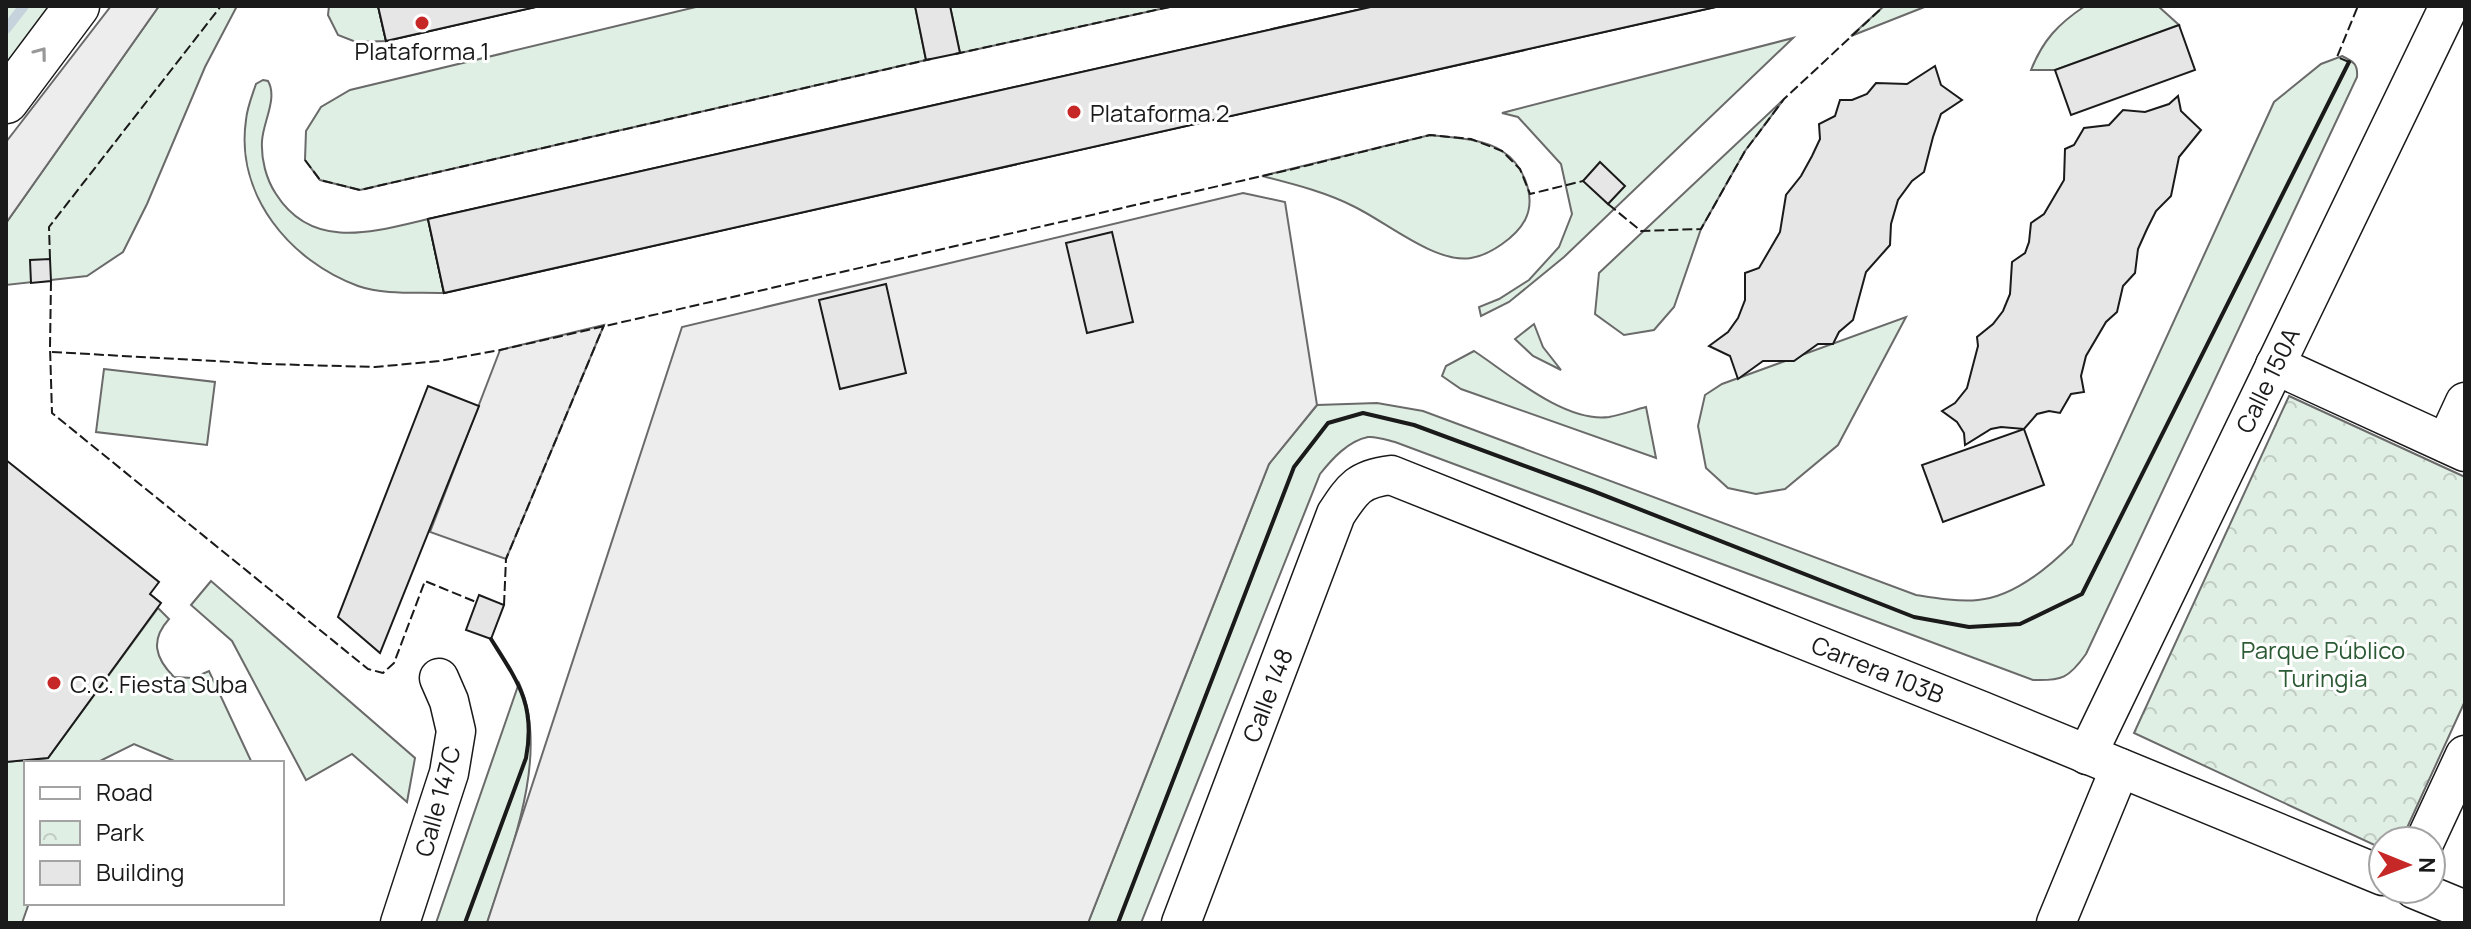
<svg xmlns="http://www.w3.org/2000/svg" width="2471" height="929" font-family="Manrope,sans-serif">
<defs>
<pattern id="park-crowns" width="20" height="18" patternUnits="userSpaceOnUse" patternTransform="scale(2)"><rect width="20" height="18" fill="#e0efe3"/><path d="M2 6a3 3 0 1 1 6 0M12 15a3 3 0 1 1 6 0" fill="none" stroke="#c0ccc2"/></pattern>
</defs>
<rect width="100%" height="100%" fill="#fff"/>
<!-- green -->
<g fill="#e0efe3" stroke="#6a6a6a" stroke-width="2">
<path d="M 6,6 L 54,6 L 6,67 Z"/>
<path d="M 159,6 L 237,6 L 205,67 L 147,204 L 123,252 L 87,276 L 6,285 L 6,223 Z"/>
<path d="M 329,6 L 378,6 L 386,41 L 356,42 L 338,35 L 328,15 Z"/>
<path d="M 700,6 L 915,6 L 926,60 L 360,190 L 320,180 L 305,160 L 306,131 L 321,107 L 350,90 Z"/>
<path d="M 950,6 L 1174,6 L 960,53 Z"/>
<path d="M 1884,6 L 1927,6 L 1851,36 Z"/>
<path d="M 2085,6 L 2158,6 L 2179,25 L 2055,70 L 2031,70 C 2043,40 2058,24 2085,6 Z"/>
<path d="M 1793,38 L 1564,257 L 1509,302 L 1481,316 L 1479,307 L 1499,299 L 1529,280 L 1559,247 L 1572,214 L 1561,164 L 1518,117 L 1502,113 Z"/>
<path d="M 2342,56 C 2354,62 2358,64 2357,77 L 2086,654 C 2069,678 2062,681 2033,680 L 1395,442 C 1387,440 1376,436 1368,437 C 1348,441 1332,459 1320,474 L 1141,923 L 1088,923 L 1269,464 L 1317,405 L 1377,403 L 1423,411 L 1916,595 C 1935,598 1958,602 1978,600 C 2013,597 2048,568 2072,544 L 2274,102 L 2321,64 Z"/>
<path d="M 263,80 L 268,81 C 278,98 263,122 262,141 C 261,159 266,179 276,194 C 312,251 373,232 428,219 L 444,293 C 416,292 384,295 358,286 C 290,261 235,195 246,120 C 247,108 252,96 256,84 Z"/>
<path d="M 1784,99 L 1745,151 L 1701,229 L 1674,307 L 1654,330 L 1624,335 L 1595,314 L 1599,273 Z"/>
<path d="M 1430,135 C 1454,138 1481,138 1502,151 C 1523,164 1537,197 1525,220 C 1516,237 1490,255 1471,258 C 1436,264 1386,222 1355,207 C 1326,192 1293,184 1262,176 Z"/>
<path d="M 1906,317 L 1838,445 L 1785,489 L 1756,494 L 1728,488 L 1706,468 L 1698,426 L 1705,395 L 1722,384 Z"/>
<path d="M 1534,324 L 1543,347 L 1561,370 L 1533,356 L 1515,339 Z"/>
<path d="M 1474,351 C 1509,374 1565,423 1609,417 C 1621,415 1634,410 1646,407 L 1656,458 L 1461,389 L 1442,376 L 1446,366 Z"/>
<path d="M 104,369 L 215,382 L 207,445 L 96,432 Z"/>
<path d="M 211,581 L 415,758 L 407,802 L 352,754 L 306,780 L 232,641 L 191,605 Z"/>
<path d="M 158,608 L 169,619 C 150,640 155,658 174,677 L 193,678 L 209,671 L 252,763 L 179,763 L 134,744 L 96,763 L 26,763 L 26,903 L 29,903 L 22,923 L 6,923 L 6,762 L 48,758 Z"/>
<path d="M 519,683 C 551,754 510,853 487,923 L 436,923 Z"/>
</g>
<!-- park -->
<path fill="url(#park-crowns)" stroke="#6a6a6a" stroke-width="2" d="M 2289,396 L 2465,477 L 2465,701 L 2401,841 L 2383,841 L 2383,849 L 2134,733 Z"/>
<!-- parking -->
<g fill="#ededed" stroke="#6a6a6a" stroke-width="2">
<path d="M 111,6 L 159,6 L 6,223 L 6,142 Z"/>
<path d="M 1243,193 L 1285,202 L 1317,405 L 1269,464 L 1088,923 L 487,923 L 682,327 Z"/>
<path d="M 604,325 L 506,559 L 430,532 L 500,350 Z"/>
</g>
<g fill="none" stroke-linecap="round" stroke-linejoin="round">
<!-- stream -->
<path stroke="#c6d2dc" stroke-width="10" d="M 6,29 L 24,6"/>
</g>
<!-- building -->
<g fill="#e6e6e6" stroke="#1a1a1a" stroke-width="2">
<path d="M 378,6 L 540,6 L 386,41 Z"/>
<path d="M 378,6 L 540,6 L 386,41 Z"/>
<path d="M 915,6 L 950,6 L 960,53 L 926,60 Z"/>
<path d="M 1375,6 L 1720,6 L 444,293 L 428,219 Z"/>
<path d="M 1375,6 L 1720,6 L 444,293 L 428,219 Z"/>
<path d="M 2179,25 L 2195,70 L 2071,115 L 2055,70 Z"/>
<path d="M 1935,66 L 1941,85 L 1962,100 L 1941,114 L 1933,137 L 1924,172 L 1912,181 L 1898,200 L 1891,224 L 1890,245 L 1866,272 L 1853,320 L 1839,332 L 1833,344 L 1818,344 L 1794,361 L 1763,361 L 1738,379 L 1730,356 L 1709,346 L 1728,332 L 1738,318 L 1745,300 L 1745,273 L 1759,268 L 1780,232 L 1786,195 L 1801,176 L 1812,156 L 1820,139 L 1819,124 L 1835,116 L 1840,100 L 1852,100 L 1867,94 L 1876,83 L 1907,84 Z"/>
<path d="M 2178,96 L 2181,111 L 2201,130 L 2179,157 L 2171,196 L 2156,211 L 2147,229 L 2138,249 L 2135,273 L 2123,286 L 2117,312 L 2106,322 L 2086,356 L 2081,376 L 2084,392 L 2071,394 L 2060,413 L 2049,411 L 2037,414 L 2024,429 L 2001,427 L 1991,429 L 1965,445 L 1964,433 L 1957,422 L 1942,411 L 1955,403 L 1967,388 L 1978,346 L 1977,337 L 1993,324 L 2003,311 L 2010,294 L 2012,262 L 2025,253 L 2029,242 L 2031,223 L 2044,214 L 2064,180 L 2065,149 L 2074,145 L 2084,128 L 2109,125 L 2123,110 L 2145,112 L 2169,104 Z"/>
<path d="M 1600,162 L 1625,186 L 1608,204 L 1583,181 Z"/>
<path d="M 1112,232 L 1133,322 L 1087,333 L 1066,243 Z"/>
<path d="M 50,259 L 51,281 L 31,283 L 30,260 Z"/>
<path d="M 886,284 L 906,373 L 840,389 L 819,300 Z"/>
<path d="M 428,386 L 479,406 L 380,653 L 338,617 Z"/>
<path d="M 2024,429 L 2044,485 L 1943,522 L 1922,465 Z"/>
<path d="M 6,460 L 159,582 L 150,594 L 161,603 L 48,758 L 6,762 Z"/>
<path d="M 479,595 L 504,605 L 491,639 L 466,630 Z"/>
</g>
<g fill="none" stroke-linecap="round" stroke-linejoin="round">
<!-- minor casing -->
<g stroke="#1a1a1a" stroke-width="41">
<g id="minor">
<path d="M 2275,365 L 2465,452"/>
<path d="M 2446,443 L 2465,402"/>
<path d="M 2087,755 L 2449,6"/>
<path d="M 2425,841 L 2465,755"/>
<path d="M 2414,889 L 2465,910"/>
<path d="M 400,923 L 449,773 L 456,731 L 449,701 L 439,678"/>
<path d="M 1181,923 L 1336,514 C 1353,488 1359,479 1391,475 L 1982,711 L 2383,876"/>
<path d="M 2056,923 L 2120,768"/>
</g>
</g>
<!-- major casing -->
<g stroke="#1a1a1a" stroke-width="47">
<path id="major" d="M 6,101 L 77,6"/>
</g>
<!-- minor -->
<use href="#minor" stroke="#fff" stroke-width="38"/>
<!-- major -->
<use href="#major" stroke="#fff" stroke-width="44"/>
<!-- fence -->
<g stroke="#1a1a1a" stroke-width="2" stroke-dasharray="10 4" stroke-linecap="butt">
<path d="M 955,54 L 1174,6"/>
<path d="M 2349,62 L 2337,57 L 2358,6"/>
<path d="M 305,160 L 320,180 L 360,190 L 931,59"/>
<path d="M 1608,204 L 1641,231 L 1701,229 L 1745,151 L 1784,99 L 1884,6"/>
<path d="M 50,259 L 49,227 L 221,6"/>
<path d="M 51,281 L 50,347 L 52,413 L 368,669 L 383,673 L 394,663 L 425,581 L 476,602"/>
<path d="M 52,352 L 268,364 L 375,367 L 439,361 L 500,350 L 1293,169 L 1430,135 L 1471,139 L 1502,151 L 1520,169 L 1530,194 L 1583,181"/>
<path d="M 504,605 L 506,559 L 604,325"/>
</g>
<!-- wall -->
<g stroke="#1a1a1a" stroke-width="4">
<path d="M 465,923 L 526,758 C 536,705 518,682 491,639"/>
<path d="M 1118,923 L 1294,467 L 1328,423 L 1363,413 L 1414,425 L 1593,491 L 1914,617 L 1969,627 L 2020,624 L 2082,594 L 2349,62"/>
</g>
</g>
<!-- one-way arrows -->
<defs><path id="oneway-chevron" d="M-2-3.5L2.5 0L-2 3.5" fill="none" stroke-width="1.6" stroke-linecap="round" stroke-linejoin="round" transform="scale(2)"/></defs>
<use stroke="#989898" href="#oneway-chevron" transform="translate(41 53) rotate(-53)"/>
<!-- markers -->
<g fill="#c62828" stroke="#fff" stroke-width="3">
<circle cx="422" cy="23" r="8"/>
<circle cx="1074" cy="112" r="8"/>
<circle cx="54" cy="683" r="8"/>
</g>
<g text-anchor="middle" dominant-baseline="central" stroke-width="6" stroke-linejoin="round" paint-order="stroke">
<!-- poi labels -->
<g font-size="24" fill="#1a1a1a" stroke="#fff" text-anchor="start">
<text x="422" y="50" text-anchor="middle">Plataforma 1</text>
<text x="1090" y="112">Plataforma 2</text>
<text x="70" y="683">C.C. Fiesta Suba</text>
</g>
<!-- street labels -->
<g font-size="24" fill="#1a1a1a" stroke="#fff">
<text transform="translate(2267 380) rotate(-64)">Calle 150A</text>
<text transform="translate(1878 669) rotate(22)">Carrera 103B</text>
<text transform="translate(1267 695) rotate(-69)">Calle 148</text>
<text transform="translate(437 801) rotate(-75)">Calle 147C</text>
</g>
<!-- park labels -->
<g font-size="24" fill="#2b5a34" stroke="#fff">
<text x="2323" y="649">Parque Público<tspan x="2323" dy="28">Turingia</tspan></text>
</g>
</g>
<!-- border -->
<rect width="2471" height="929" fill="none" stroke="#1a1a1a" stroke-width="16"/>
<!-- legend -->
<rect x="24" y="761" width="260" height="144" fill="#ffffff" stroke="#a3a3a3" stroke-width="2"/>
<rect x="40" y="787" width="40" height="12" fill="#ffffff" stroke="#a3a3a3" stroke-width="2"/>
<text x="96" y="801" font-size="24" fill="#1a1a1a">Road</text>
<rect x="40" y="821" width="40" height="24" fill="url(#park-crowns)" stroke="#a3a3a3" stroke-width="2"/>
<text x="96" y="841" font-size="24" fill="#1a1a1a">Park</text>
<rect x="40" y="861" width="40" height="24" fill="#e6e6e6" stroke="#a3a3a3" stroke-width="2"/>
<text x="96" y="881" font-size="24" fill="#1a1a1a">Building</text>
<!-- north arrow -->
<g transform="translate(2407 865) rotate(91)"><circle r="38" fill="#ffffff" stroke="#a3a3a3" stroke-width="2"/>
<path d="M0-6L14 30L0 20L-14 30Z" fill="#c62828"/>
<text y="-12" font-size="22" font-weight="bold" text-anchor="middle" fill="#1a1a1a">N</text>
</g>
</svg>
